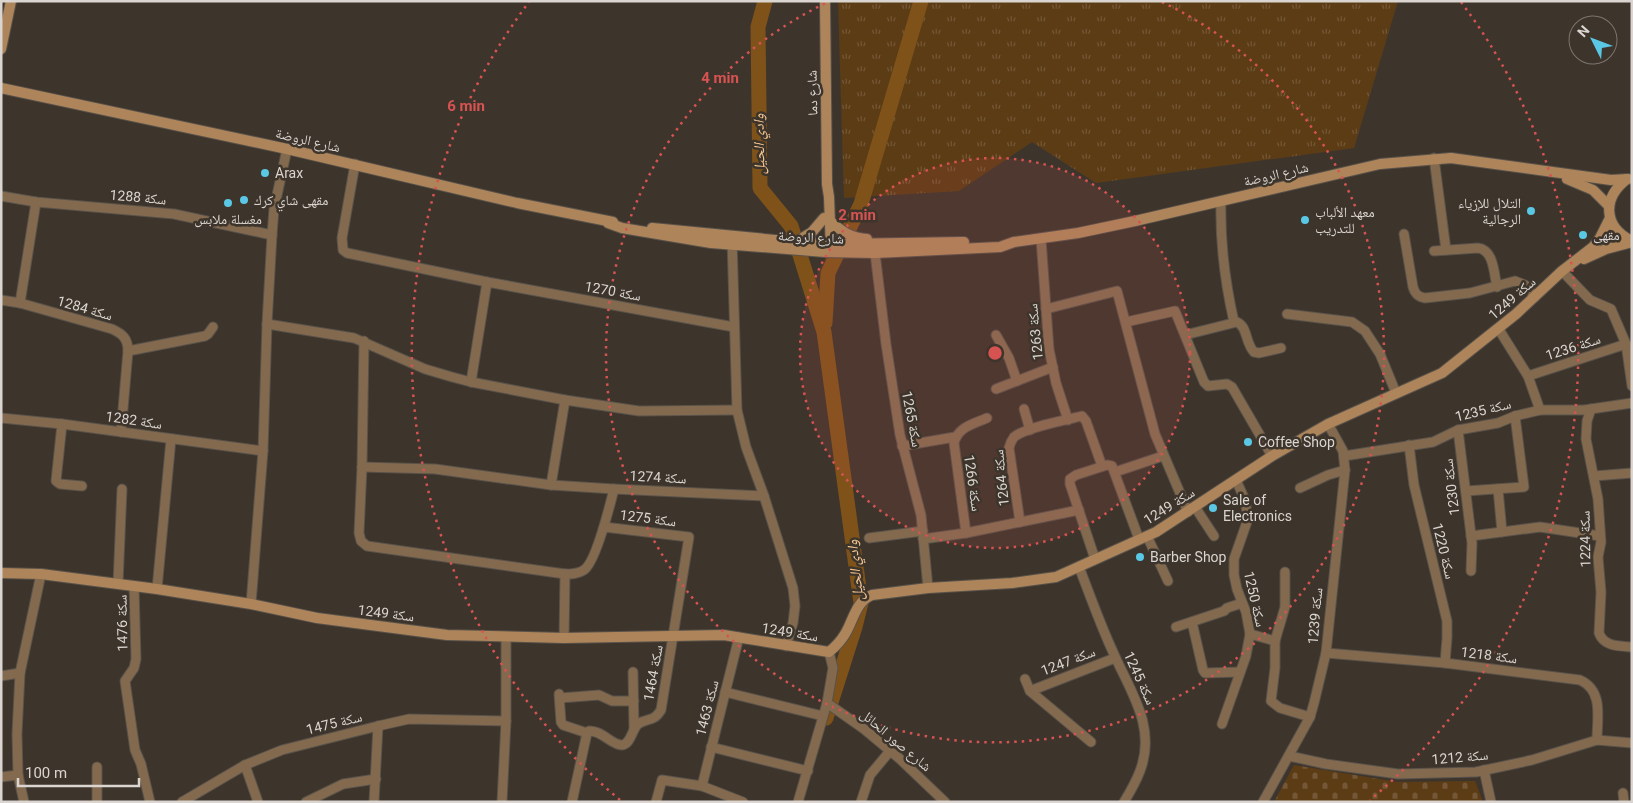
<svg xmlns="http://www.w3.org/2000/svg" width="1633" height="803" font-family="Roboto,'Noto Naskh Arabic',sans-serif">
<defs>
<pattern id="grass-tufts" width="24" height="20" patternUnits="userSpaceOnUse" patternTransform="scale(1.25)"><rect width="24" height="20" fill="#5c3c15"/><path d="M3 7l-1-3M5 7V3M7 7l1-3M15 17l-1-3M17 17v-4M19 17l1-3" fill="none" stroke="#735736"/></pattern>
<pattern id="cemetery-stones" width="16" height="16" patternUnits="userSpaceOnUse" patternTransform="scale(1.25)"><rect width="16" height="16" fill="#5c3c15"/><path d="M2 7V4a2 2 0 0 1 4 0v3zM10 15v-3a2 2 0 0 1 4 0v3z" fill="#735736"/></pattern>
</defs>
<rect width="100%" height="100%" fill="#3d352c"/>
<!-- grass -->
<path fill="url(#grass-tufts)" d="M 838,1 L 1398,1 L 1354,148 L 1096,183 L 1032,142 L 959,191 L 844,198 Z"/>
<!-- cemetery -->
<path fill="url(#cemetery-stones)" d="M 1294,765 L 1397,782 L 1475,781 L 1483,802 L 1274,802 Z"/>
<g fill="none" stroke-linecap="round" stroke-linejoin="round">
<!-- river -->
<g stroke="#7f521a" stroke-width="15">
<path d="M 765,1 L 758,27 L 760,188 L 791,226 L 824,332 L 861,603 L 855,627 L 826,718"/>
<path d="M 825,323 L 828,273 L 861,204 L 921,1"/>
</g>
<!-- street casing -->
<g stroke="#59524a" stroke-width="11">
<g id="street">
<path d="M 1434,158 L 1446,250"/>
<path d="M 355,164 L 342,238 L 343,250 L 347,253 L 487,282 L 734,327"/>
<path d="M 1,196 L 36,202 L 174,214 L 272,235"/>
<path d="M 1221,202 C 1220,243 1225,282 1234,322"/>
<path d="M 1404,234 L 1413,287 C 1415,294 1418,297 1425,298 L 1470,293 L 1515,281 L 1525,285 L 1535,297"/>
<path d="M 732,239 L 737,410 L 746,447 L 764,496 L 793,588 L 795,606 L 793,623 L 786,646"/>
<path d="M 1041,239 L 1049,349 L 1056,383 L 1068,420"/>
<path d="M 1434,251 L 1478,248 C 1494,250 1494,274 1497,287"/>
<path d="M 875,253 L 886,344 L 900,435 L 921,515 L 928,588"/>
<path d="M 1562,271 L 1590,300 L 1611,309 L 1626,344 L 1632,386"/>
<path d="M 1,300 L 20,303 L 112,329 C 123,334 128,339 128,351 L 121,432"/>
<path d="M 20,303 L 36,202"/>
<path d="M 1046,309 L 1117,291 L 1155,434 L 1188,512"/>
<path d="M 1287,314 L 1352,322 L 1365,331 L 1380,354 L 1396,393"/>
<path d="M 1126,322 L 1175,311 L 1204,382 L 1208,386 L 1227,384 L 1232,387 L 1272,456"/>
<path d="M 267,324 L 354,338 L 425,369 L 452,377 L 471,382 L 565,400 L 639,411 L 737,410"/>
<path d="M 1498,328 L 1528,376 L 1540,410"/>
<path d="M 996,335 L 1009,358 L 1017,381"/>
<path d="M 1185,335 L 1237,322 C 1248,327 1245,343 1254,352 L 1259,353 L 1281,348"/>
<path d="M 364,341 L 362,467 L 359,533 L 361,541 L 367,546 L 565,574 C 572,574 578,574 584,570 C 596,562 610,505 614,489"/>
<path d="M 128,351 L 205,336 L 208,334 L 213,327"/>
<path d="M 1528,376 L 1626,344"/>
<path d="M 471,382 L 487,282"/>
<path d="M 996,389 L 1053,367"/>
<path d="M 1024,409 L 1030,430"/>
<path d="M 1591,409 L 1587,421 L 1586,439 L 1598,499 L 1601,542 L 1598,557 L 1601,592 L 1599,633 C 1604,647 1620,646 1632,647"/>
<path d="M 1,418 L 62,424 L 263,451"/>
<path d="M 62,424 L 56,481 L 60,484 L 82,486"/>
<path d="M 1458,430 L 1472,543 L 1471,571"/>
<path d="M 1409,445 L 1414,485 L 1447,621 L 1447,638 L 1445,663"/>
<path d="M 902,446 L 955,437"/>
<path d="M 1344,456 L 1433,442 L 1458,430 L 1498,423 L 1515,416 L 1540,410 L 1584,410 L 1632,403"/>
<path d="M 362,467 L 435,469 L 551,485 L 614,489 L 764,496"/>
<path d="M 1115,472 L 1163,456"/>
<path d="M 1594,476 L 1632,473"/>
<path d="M 551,485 L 565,400"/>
<path d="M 1300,488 L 1328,475 L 1345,470"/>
<path d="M 1498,489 L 1502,532"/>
<path d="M 1466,491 L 1524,487 L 1515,416"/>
<path d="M 1195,507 L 1214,536"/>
<path d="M 1020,522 L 1009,448 C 1010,444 1011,441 1014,437 C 1026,427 1066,420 1082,416 L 1086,421 L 1102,466"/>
<path d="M 966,533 L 954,443 C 958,427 973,424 987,418"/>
<path d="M 1147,536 L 1168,581"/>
<path d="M 1471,536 L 1540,527 L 1600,536"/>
<path d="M 869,538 L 923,531"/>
<path d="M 923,539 L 966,533 L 1079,510"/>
<path d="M 1095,559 L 1070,484 L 1070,479 L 1076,475 L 1107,465 L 1112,466 L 1139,539"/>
<path d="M 1079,567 C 1090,595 1100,624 1113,652 C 1130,691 1157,727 1140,771 C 1136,782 1130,792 1124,802"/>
<path d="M 118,584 L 122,489"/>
<path d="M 134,586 L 136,659 L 134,668 L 125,681 L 135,750 L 141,764 L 150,802"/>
<path d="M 157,589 L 171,439"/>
<path d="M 251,604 L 263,451 L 267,324 L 272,235 L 274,209 L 287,149"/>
<path d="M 1192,622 L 1203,670 L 1205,673 L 1240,672"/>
<path d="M 1176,627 L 1224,611 L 1227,608 L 1242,603"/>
<path d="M 1250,634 L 1275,641 L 1275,668 L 1271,701 L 1280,708 L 1310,717"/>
<path d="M 564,638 L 565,574"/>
<path d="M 1275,641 L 1285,607 L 1285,572"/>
<path d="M 1326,653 L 1445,663 L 1580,680 C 1604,691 1597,718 1597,740"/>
<path d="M 633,672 L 634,729"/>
<path d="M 1,676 L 20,673"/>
<path d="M 1025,679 L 1030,691 L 1091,742"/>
<path d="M 1030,691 L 1115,658"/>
<path d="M 725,692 L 823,716"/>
<path d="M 559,694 L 561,722 L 563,725 L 587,733"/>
<path d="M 560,698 L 599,695 L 612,701 L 634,701"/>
<path d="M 827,703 L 864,729 L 900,759 L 945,802"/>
<path d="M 1222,724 L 1246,656 L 1250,634 L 1246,612 L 1237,589 L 1234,575 L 1234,559 L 1248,519 L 1245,500 L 1236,480"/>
<path d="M 587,733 L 589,731 C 602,730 611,745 622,745 C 631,744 632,729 638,724 C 648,717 653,723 661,710 L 689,537 L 604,527"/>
<path d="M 711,747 L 808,771"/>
<path d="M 1289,756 L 1326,764 L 1398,774 L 1476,772 L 1532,760 L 1597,740 L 1632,743"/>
<path d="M 245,765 L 258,802"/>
<path d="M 97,767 L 97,802"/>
<path d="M 1484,770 L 1491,802"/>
<path d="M 1,777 L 18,775"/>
<path d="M 702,786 L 739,637"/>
<path d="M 1623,793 L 1624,802"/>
<path d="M 24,802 L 18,775 L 17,734 L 20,673 L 41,574"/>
<path d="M 182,802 L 245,765 L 282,750 L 378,726 L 409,719 L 506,721"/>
<path d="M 306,802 L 343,784 L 376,779"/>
<path d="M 374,802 L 378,726"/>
<path d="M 502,802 L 506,721 L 506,637"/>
<path d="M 572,802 L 587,733"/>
<path d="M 656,802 L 662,780 L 702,786 L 743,802"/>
<path d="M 798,802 L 827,703 L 833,668 L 829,652"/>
<path d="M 861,802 L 870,775 L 890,751"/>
<path d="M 1263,802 L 1310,717 L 1314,703 L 1326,653 L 1345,470 L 1343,451 L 1328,424"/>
</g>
</g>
<!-- secondary casing -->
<g stroke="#59524a" stroke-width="12">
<g id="secondary">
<path d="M 825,1 L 827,184 L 829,197 L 831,250"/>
<path d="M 1,49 L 11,1"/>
<path d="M 1,88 L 287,149 L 517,203 L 613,222"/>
<path d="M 1567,179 L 1593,190 L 1609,206"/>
<path d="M 1627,179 C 1602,198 1603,227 1632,241"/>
<path d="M 830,221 C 841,231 851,238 867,239"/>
<path d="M 608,223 L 622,228 L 711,243 L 825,252 L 875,253 L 1000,247 L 1014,242 L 1078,233 L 1135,221 L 1380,164 L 1451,158 L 1611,180 L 1628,179"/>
<path d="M 652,228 L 796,242 L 841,244 L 964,242"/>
<path d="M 796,242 L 812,232 L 824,218"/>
<path d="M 1584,259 L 1606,249 L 1632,242"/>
<path d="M 1,573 L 41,574 L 157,589 L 251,604 L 317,618 L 447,635 L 564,638 L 724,635 L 829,652 C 835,647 841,641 845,634 C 853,621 856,601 872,595 L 928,588 L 1012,583 L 1056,577 L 1156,532 L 1272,456 L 1328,424 L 1442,373 L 1516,314 L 1562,271 L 1593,247 L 1600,238 L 1610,218"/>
</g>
</g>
<!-- street -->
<use href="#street" stroke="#836a4f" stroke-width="9"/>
<!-- secondary -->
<use href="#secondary" stroke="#ae855a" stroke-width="10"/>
</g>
<!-- distance rings -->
<circle cx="995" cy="353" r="195" fill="#d75352" fill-opacity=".12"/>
<g fill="none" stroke="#d75352" stroke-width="2.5" stroke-dasharray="2.5 5">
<circle cx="995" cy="353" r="195"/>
<path d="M1162 2A389 389 0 1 1 828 2"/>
<path d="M620 800A584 584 0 0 1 529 2M1461 2A584 584 0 0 1 1370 800"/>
</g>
<!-- markers -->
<g fill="#5ac8e5" stroke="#3d352c" stroke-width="2">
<circle cx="265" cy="173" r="5"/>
<circle cx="244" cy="200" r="5"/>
<circle cx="228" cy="203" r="5"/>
<circle cx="1531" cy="211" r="5"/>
<circle cx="1305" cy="220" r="5"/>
<circle cx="1583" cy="235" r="5"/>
<circle cx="1248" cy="442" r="5"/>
<circle cx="1213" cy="508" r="5"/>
<circle cx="1140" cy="557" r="5"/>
</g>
<g text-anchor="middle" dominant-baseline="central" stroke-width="5" stroke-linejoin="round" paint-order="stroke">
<!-- street labels -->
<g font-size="14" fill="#dad5d0" stroke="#3d352c">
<text transform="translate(812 93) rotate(-91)">شارع دما</text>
<text transform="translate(308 140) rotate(13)">شارع الروضة</text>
<text transform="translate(1276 174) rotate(-13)">شارع الروضة</text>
<text transform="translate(138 197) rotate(5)">سكة 1288</text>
<text transform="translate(811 237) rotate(3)">شارع الروضة</text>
<text transform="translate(613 291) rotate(10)">سكة 1270</text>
<text transform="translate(1512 298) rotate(-41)">سكة 1249</text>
<text transform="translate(85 308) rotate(16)">سكة 1284</text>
<text transform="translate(1035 332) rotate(-96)">سكة 1263</text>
<text transform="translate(1573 347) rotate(-18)">سكة 1236</text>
<text transform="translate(1483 410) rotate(-14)">سكة 1235</text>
<text transform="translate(912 419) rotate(79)">سكة 1265</text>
<text transform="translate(134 420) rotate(8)">سكة 1282</text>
<text transform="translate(658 477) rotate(3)">سكة 1274</text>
<text transform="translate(1001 478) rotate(-96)">سكة 1264</text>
<text transform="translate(973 483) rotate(82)">سكة 1266</text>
<text transform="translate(1451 487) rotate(-97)">سكة 1230</text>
<text transform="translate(1169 506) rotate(-32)">سكة 1249</text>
<text transform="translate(648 518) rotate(7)">سكة 1275</text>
<text transform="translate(1585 539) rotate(-91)">سكة 1224</text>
<text transform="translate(1444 551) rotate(76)">سكة 1220</text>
<text transform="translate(1255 599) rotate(77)">سكة 1250</text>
<text transform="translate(386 613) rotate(7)">سكة 1249</text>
<text transform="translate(1315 616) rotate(-85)">سكة 1239</text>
<text transform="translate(122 623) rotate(-91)">سكة 1476</text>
<text transform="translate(790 632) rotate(9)">سكة 1249</text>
<text transform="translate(1489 655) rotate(7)">سكة 1218</text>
<text transform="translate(1068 661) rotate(-21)">سكة 1247</text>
<text transform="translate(653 673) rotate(-80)">سكة 1464</text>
<text transform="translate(1140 678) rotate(65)">سكة 1245</text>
<text transform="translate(707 708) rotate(-76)">سكة 1463</text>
<text transform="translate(334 723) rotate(-14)">سكة 1475</text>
<text transform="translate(896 740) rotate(40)">شارع صور الحائل</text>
<text transform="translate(1460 757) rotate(-5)">سكة 1212</text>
</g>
<!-- poi labels -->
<g font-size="14" fill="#dad5d0" stroke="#3d352c" text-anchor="start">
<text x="275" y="173">Arax</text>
<text x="254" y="200">مقهى شاي كرك</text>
<text x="1521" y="203" text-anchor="end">التلال للإزياء<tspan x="1521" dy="16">الرجالية</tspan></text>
<text x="1315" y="212">معهد الألباب<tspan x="1315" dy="16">للتدريب</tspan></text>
<text x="228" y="219" text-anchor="middle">مغسلة ملابس</text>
<text x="1593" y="235">مقهى</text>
<text x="1258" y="442">Coffee Shop</text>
<text x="1223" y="500">Sale of<tspan x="1223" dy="16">Electronics</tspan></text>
<text x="1150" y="557">Barber Shop</text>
</g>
<!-- water labels -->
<g font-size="15" font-style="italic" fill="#f6c692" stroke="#3d352c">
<text transform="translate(759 144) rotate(-91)">وادي الحيل</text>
<text transform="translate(855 570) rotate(-96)">وادي الحيل</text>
</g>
</g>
<circle cx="995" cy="353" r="8" fill="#d75352" stroke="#3d352c" stroke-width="2.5"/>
<g font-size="15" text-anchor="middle" font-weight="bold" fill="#d75352" stroke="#3d352c" stroke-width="5" stroke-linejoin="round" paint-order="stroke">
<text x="720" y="83">4 min</text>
<text x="466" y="111">6 min</text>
<text x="857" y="220">2 min</text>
</g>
<!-- border -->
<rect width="1633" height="803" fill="none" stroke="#dad5d0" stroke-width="5"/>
<!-- north arrow -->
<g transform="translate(1593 40) rotate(312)"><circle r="24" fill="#3d352c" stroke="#7c756e"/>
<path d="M0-4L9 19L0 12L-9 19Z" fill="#5ac8e5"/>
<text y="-8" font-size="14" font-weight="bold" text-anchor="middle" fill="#dad5d0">N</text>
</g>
<!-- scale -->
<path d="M18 778v8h121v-8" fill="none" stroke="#dad5d0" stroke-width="2.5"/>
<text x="25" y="778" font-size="15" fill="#dad5d0" stroke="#3d352c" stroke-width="4" paint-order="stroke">100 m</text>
</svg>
